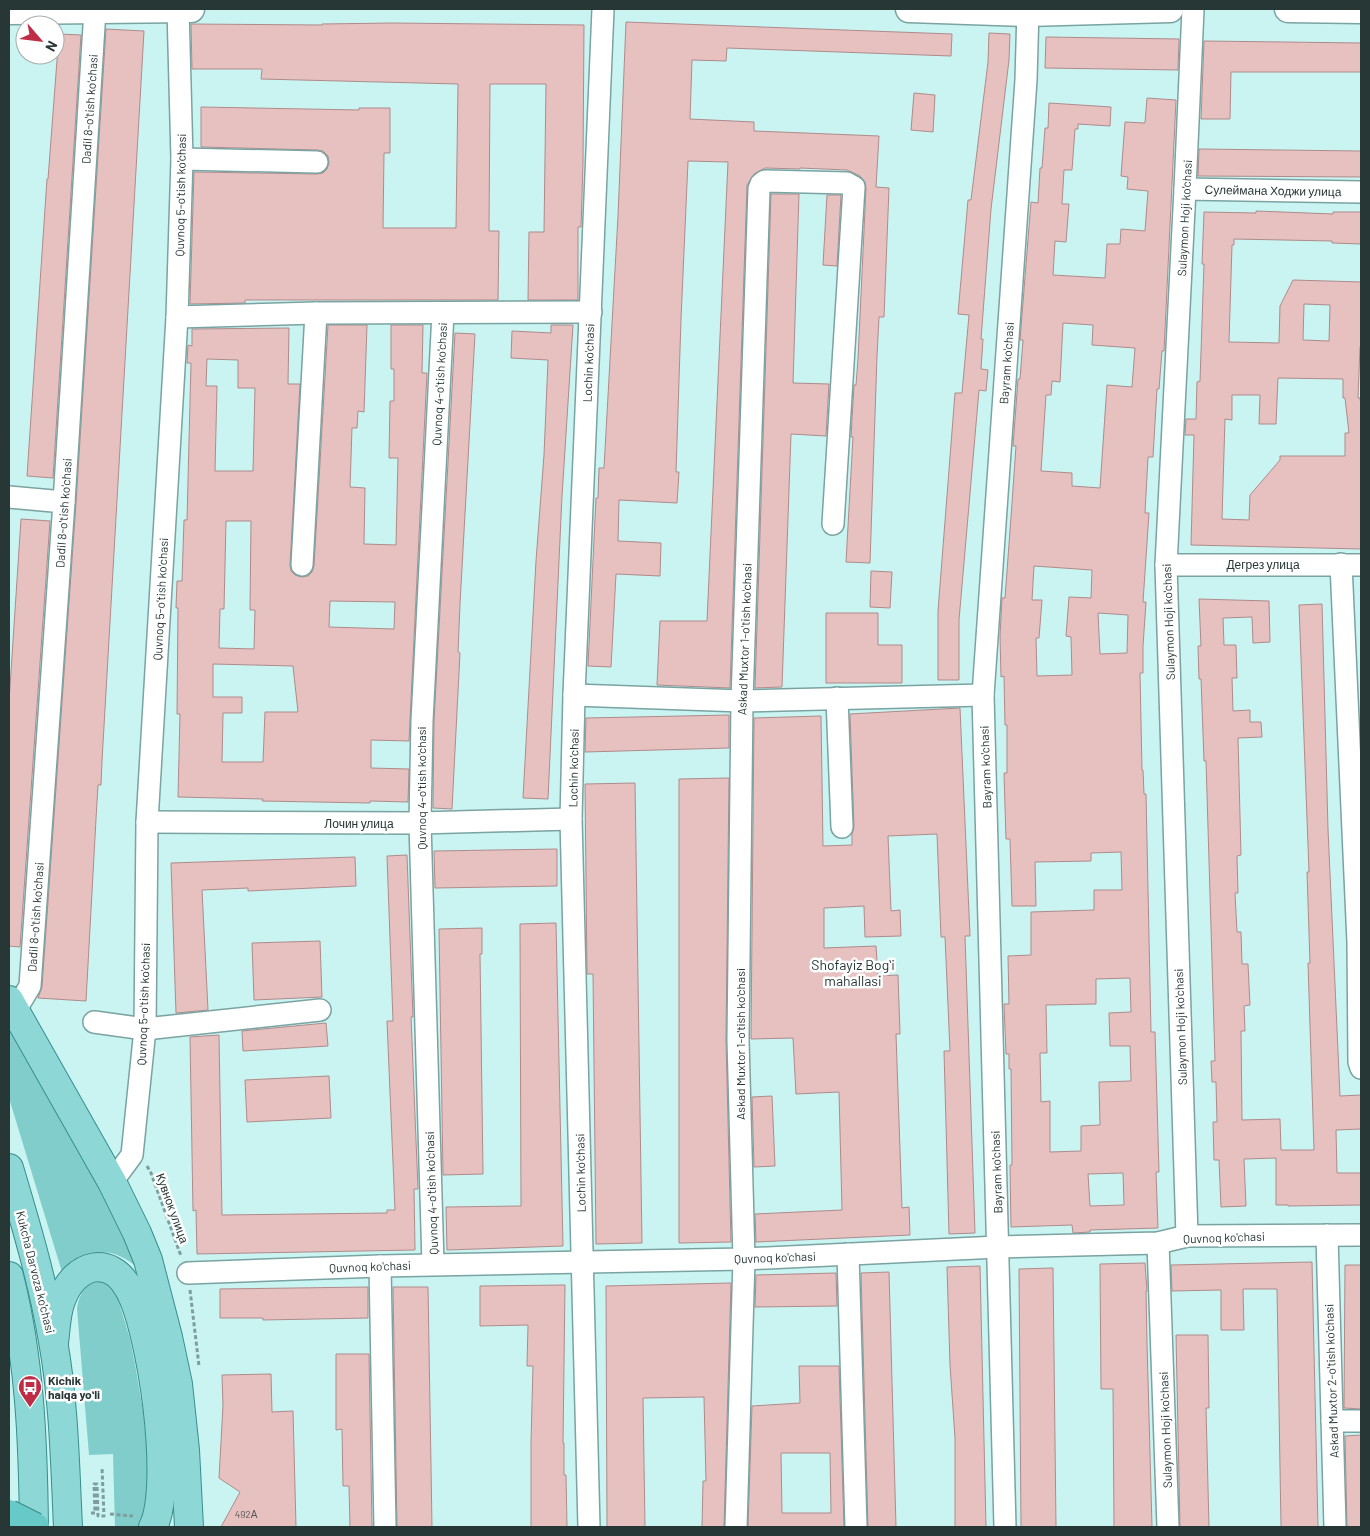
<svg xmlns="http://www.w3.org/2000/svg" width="1370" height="1536" font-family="Barlow,sans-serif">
<rect width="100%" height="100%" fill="#c9f4f2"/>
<!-- green -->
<g fill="#81cdcb">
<path d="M 9,1021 L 108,1196 L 139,1269 C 112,1245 86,1247 62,1272 L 9,1098 Z"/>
<path d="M 96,1281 L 105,1282 L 112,1287 L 117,1296 L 130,1339 L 135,1364 L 143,1411 L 151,1490 L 140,1527 L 115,1527 L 113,1454 L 89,1455 L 77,1309 C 78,1297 84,1286 96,1281 Z"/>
</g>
<!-- building -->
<g fill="#e7c0c0" stroke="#af8b8b" fill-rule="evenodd">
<path d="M 626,22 L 952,34 L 951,56 L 727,48 L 726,61 L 692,60 L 690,119 L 754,122 L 754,131 L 879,136 L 876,187 L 889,188 L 884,317 L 879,317 L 877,356 L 870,563 L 846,562 L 853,437 L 851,437 L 854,385 L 856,385 L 858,359 L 866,188 L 865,182 L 860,176 L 847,170 L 800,168 L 800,169 L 765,168 L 754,174 L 747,185 L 730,688 L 657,685 L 660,621 L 707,621 L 728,162 L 688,161 L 681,319 L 676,472 L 679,472 L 677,503 L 619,500 L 618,541 L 661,543 L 660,576 L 616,574 L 611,667 L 588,666 L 596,498 L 598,498 L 599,468 L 604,468 L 618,216 Z"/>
<path d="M 392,23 L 584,25 L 583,163 L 581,227 L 578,227 L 578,300 L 528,300 L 529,232 L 544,232 L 546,84 L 490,84 L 489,231 L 499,231 L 498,300 L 245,300 L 245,303 L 190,304 L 194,172 L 317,174 L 323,173 L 327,169 L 329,163 L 328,156 L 323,151 L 317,150 L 201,147 L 201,107 L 359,110 L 359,108 L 390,108 L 390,153 L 384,153 L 383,228 L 456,228 L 458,84 L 261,79 L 262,69 L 192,69 L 191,24 L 322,25 L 322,24 Z"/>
<path d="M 106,29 L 144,31 L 102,761 L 101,785 L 98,785 L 96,819 L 86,1001 L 38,998 L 42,987 L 76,503 Z"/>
<path d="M 989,33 L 1010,34 L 1009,60 L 991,209 L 981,339 L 983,339 L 981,369 L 988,370 L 986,391 L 979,390 L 959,620 L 959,680 L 938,680 L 938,611 L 955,393 L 962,393 L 969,315 L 958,314 L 968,200 L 971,200 L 988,62 Z"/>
<path d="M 59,34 L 81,35 L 53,478 L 27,476 L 47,179 L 48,179 Z"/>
<path d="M 1046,37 L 1179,39 L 1178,70 L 1045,68 Z"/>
<path d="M 1204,41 L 1361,43 L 1361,72 L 1231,72 L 1230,119 L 1201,119 Z"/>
<path d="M 914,93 L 935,95 L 933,132 L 911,130 Z"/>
<path d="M 1147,98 L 1176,100 L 1164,351 L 1162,351 L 1159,389 L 1157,389 L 1153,457 L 1148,457 L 1145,513 L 1149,513 L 1143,602 L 1146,602 L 1143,646 L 1143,673 L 1140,673 L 1142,770 L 1143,770 L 1144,794 L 1146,794 L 1151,1032 L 1155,1032 L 1159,1172 L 1156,1172 L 1158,1228 L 1090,1230 L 1090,1232 L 1073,1233 L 1072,1225 L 1011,1227 L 1010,1165 L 1012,1165 L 1011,1069 L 1009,1069 L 1009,1054 L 1006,1054 L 1004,1004 L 1009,1004 L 1008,956 L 1031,955 L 1031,912 L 1094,910 L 1094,890 L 1122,890 L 1121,852 L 1091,853 L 1091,861 L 1035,862 L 1036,906 L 1012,906 L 1010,839 L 1006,839 L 1004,773 L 1007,773 L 1007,725 L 1005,725 L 1004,676 L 1001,677 L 1000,636 L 1002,598 L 1005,598 L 1011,517 L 1016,446 L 1013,446 L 1018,379 L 1020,379 L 1023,340 L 1020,340 L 1031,202 L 1038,203 L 1040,168 L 1042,168 L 1045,128 L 1048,128 L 1049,103 L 1111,107 L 1110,126 L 1078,124 L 1078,129 L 1075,129 L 1072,170 L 1064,170 L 1062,204 L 1069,204 L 1066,242 L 1055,241 L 1053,275 L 1105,278 L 1107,244 L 1120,244 L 1121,229 L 1145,231 L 1148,191 L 1127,189 L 1128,177 L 1121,176 L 1125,122 L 1145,123 ZM 1063,323 L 1093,325 L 1092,345 L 1135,348 L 1132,387 L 1107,385 L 1100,488 L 1072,486 L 1072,473 L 1041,471 L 1046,395 L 1051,395 L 1052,381 L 1060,382 ZM 1034,566 L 1092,570 L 1091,598 L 1069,597 L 1066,636 L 1071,637 L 1072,675 L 1037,676 L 1036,638 L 1039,638 L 1042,600 L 1032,600 ZM 1098,613 L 1128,615 L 1127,653 L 1100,654 ZM 1130,978 L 1131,1012 L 1109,1013 L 1110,1046 L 1130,1046 L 1131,1081 L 1099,1082 L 1100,1125 L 1081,1126 L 1081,1151 L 1050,1152 L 1050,1101 L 1041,1102 L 1040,1053 L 1047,1053 L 1046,1005 L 1096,1004 L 1096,979 ZM 1123,1173 L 1124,1205 L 1090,1206 L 1088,1174 Z"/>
<path d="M 1199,149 L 1361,151 L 1361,177 L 1198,176 Z"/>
<path d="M 771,194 L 799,194 L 793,383 L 829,384 L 826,436 L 791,434 L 782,687 L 755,688 Z"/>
<path d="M 827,195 L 841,195 L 837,266 L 823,265 Z"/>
<path d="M 1256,211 L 1333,214 L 1333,212 L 1361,212 L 1361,244 L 1332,243 L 1332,241 L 1234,239 L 1234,245 L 1232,245 L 1229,342 L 1279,343 L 1280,306 L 1293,280 L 1361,282 L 1361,347 L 1360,347 L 1358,398 L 1360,398 L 1361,405 L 1361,549 L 1191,545 L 1194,435 L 1185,435 L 1186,419 L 1196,419 L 1197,382 L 1200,381 L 1204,264 L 1202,264 L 1204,212 L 1256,213 ZM 1304,304 L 1330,305 L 1329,341 L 1303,340 ZM 1278,378 L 1343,379 L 1343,398 L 1345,398 L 1349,433 L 1345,433 L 1345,456 L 1280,456 L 1280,460 L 1250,495 L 1249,520 L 1222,519 L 1225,419 L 1232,420 L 1232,395 L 1260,395 L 1259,424 L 1276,424 Z"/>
<path d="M 328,325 L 367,325 L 364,412 L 358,411 L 357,428 L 352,428 L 350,487 L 365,488 L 364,544 L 396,545 L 398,458 L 389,458 L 390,401 L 394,401 L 394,369 L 391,369 L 391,325 L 423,325 L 422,373 L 427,373 L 409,741 L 371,740 L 371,768 L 409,769 L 408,802 L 370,801 L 370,803 L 262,801 L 263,799 L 178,797 L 180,714 L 177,714 L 178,608 L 176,608 L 177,581 L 182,581 L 184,520 L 187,520 L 191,363 L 187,363 L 188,345 L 192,346 L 192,329 L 289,328 L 288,384 L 300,384 L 290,565 L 291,571 L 295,575 L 302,577 L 308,576 L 312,572 L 314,566 ZM 207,359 L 238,360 L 238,388 L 255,388 L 253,471 L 215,471 L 217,386 L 206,386 ZM 226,521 L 251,521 L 250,610 L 255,610 L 254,649 L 219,648 L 220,609 L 224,609 ZM 330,601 L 395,602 L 394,629 L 329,627 ZM 213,664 L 293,666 L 298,712 L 265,712 L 263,762 L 222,762 L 223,713 L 242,713 L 242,697 L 213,697 Z"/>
<path d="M 551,325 L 573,325 L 562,496 L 548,799 L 523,798 L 536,561 L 544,455 L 548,360 L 511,358 L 512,331 L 551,333 Z"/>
<path d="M 455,333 L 475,334 L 460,604 L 458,652 L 460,653 L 452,809 L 433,808 L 434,721 Z"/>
<path d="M 21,519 L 50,521 L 20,947 L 9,946 L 9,702 Z"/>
<path d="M 871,571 L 892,572 L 890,608 L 870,607 Z"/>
<path d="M 1199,599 L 1269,601 L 1270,642 L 1253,643 L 1252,617 L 1223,618 L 1224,645 L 1236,645 L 1237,678 L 1232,678 L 1233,711 L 1250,710 L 1250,722 L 1261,722 L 1262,737 L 1238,738 L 1241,855 L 1237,856 L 1238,893 L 1235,893 L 1237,932 L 1241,932 L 1242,964 L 1248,964 L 1250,1005 L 1244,1006 L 1245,1031 L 1241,1031 L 1242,1120 L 1280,1119 L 1281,1150 L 1314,1150 L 1308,963 L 1310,963 L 1307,872 L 1309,872 L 1299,605 L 1322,604 L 1328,829 L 1340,1096 L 1361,1095 L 1361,1129 L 1336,1130 L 1337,1173 L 1361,1173 L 1361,1205 L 1288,1206 L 1288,1205 L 1276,1205 L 1276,1158 L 1244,1159 L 1246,1206 L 1221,1207 L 1219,1160 L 1214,1160 L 1213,1122 L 1217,1122 L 1216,1082 L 1212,1082 L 1211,1061 L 1215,1061 L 1206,761 L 1204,761 L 1201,679 L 1199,679 L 1198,646 L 1201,646 Z"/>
<path d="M 826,613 L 878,613 L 878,645 L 902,645 L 902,683 L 826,683 Z"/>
<path d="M 960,708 L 970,936 L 965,936 L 975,1233 L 949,1234 L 944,1051 L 950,1051 L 945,937 L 941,937 L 937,834 L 888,836 L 891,911 L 900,910 L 901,936 L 865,937 L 864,906 L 824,908 L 824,948 L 876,946 L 878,976 L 898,975 L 900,1034 L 896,1034 L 902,1208 L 909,1207 L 910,1235 L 756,1242 L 755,1214 L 842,1210 L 839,1092 L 796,1094 L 793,1038 L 751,1039 L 754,718 L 821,716 L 823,846 L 852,845 L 852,834 L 854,827 L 850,714 Z"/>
<path d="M 729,715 L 729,748 L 585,752 L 586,718 Z"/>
<path d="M 729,778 L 726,1040 L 731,1242 L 679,1243 L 679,779 Z"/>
<path d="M 635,783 L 642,1243 L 596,1244 L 593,974 L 587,974 L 585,784 Z"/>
<path d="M 557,849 L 557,886 L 435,888 L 434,851 Z"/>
<path d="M 407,855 L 413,1017 L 411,1017 L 418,1189 L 414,1189 L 415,1250 L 197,1254 L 196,1210 L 193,1211 L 190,1037 L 219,1035 L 222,1215 L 387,1213 L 387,1210 L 395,1210 L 387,1021 L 393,1021 L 387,856 Z"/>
<path d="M 355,857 L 356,886 L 248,891 L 248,888 L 202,890 L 208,1010 L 176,1013 L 171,863 Z"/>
<path d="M 556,923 L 563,1246 L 447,1250 L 446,1207 L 521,1206 L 520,924 Z"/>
<path d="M 482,928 L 482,954 L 480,954 L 483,1174 L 443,1175 L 439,929 Z"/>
<path d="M 320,941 L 322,997 L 254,1000 L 252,943 Z"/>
<path d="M 326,1023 L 328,1046 L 243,1051 L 242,1031 Z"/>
<path d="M 329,1076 L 331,1118 L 247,1122 L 245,1080 Z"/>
<path d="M 772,1096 L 775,1166 L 754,1167 L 752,1097 Z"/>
<path d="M 1312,1262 L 1318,1527 L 1281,1527 L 1277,1289 L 1243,1289 L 1244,1330 L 1221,1330 L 1221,1290 L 1172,1291 L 1171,1265 Z"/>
<path d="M 1145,1263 L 1147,1291 L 1146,1291 L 1147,1343 L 1152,1527 L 1114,1527 L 1113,1389 L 1101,1389 L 1100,1264 Z"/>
<path d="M 1345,1265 L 1361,1265 L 1361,1409 L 1344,1408 Z"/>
<path d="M 980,1266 L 986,1527 L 955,1527 L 955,1438 L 950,1365 L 947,1267 Z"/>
<path d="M 1053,1268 L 1056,1527 L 1021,1527 L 1019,1269 Z"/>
<path d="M 889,1272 L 896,1527 L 868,1527 L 861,1273 Z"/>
<path d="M 836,1273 L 837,1306 L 755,1307 L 756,1275 Z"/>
<path d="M 731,1283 L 724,1527 L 702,1527 L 703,1481 L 706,1481 L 704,1397 L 643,1398 L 645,1527 L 607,1527 L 606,1286 Z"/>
<path d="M 565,1285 L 563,1443 L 564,1443 L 564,1475 L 566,1475 L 567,1527 L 531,1527 L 531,1442 L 533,1366 L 527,1366 L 528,1325 L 480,1326 L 480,1286 Z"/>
<path d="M 368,1287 L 368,1318 L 263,1320 L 263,1318 L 220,1318 L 220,1289 Z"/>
<path d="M 393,1287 L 428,1287 L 432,1527 L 397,1527 Z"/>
<path d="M 1176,1335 L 1208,1335 L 1209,1408 L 1206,1408 L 1209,1527 L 1180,1527 Z"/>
<path d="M 336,1354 L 369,1354 L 372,1527 L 350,1527 L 349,1486 L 343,1486 L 342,1429 L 336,1430 Z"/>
<path d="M 799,1366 L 839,1366 L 844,1527 L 748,1527 L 752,1406 L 800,1403 ZM 781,1453 L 830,1453 L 831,1513 L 782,1513 Z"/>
<path d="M 271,1374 L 272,1412 L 293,1411 L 296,1527 L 221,1527 L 240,1492 L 219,1478 L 223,1406 L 222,1375 Z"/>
<path d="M 1361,1435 L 1361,1527 L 1347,1527 L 1345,1436 Z"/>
</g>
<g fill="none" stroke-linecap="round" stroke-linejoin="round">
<!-- minor casing -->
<g stroke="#7aa3a1" stroke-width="24">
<g id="minor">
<path d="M 182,159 L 317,162"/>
<path d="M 1185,189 L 1361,192"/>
<path d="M 177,317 L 316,313 L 591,312"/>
<path d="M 9,497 L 64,502"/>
<path d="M 1341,564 L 1358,942 L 1359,1062 L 1361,1068"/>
<path d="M 302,565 L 316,313"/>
<path d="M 1166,565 L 1361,565"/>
<path d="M 574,695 L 742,701 L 983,695"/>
<path d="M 837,698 L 842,827"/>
<path d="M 147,822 L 420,823 L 571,819"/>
<path d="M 15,1011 L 30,986 L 64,502 L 95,10"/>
<path d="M 94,1022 L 145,1029 L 320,1010"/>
<path d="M 112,1182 L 132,1155 L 145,1029 L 147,822 L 177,317 L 182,159 L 178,9"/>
<path d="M 1327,1235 L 1335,1527"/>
<path d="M 1187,1236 L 1166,565 L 1185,189 L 1193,9"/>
<path d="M 1158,1243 L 1168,1527"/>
<path d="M 848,1254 L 856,1527"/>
<path d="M 433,1264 L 420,823 L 422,721 L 443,313"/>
<path d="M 380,1266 L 385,1527"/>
<path d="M 188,1273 L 380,1266 L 744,1259 L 998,1247 L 1158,1243 L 1187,1236 L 1361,1235"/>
<path d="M 1332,1421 L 1361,1421"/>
<path d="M 589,1527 L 571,819 L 574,695 L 603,9"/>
<path d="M 736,1527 L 744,1259 L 738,1040 L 742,701 L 759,189 L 761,184 L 765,181 L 847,183 L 854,187 L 833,524"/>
<path d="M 1005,1527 L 983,695 L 1026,80 L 1028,9"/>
</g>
</g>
<!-- tertiary casing -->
<g stroke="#7aa3a1" stroke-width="29">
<g id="tertiary">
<path d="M 909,9 L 1027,13 L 1170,9"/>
<path d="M 1288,9 L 1361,10"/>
<path d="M 9,11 L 191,9"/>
</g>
</g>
<!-- primary casing -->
<g stroke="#388e8c" stroke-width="30">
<g id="primary">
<path d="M 9,1000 L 112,1182 L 137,1233 L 148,1260 L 168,1337 L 178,1384 L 185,1450 L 189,1527"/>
<path d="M 9,1168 C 26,1225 43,1282 53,1341 C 64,1402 65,1465 68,1527"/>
<path d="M 9,1276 C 30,1359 33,1442 34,1527"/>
<path d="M 54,1343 C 56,1328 56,1311 62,1298 C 75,1264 110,1254 129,1289 C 152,1330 174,1486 153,1527"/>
</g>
</g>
<!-- path -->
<g stroke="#7e9d9c" stroke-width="3" stroke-dasharray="4 2.5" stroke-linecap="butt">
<path d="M 147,1166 L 151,1173 L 181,1256"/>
<path d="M 190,1290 L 199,1366"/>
<path d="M 91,1513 L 95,1513 L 94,1484 L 97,1484 L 98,1516 L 104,1516 L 102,1467"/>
<path d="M 110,1514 L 133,1516"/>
</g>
<!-- minor -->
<use href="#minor" stroke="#fff" stroke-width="21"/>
<!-- tertiary -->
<use href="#tertiary" stroke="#fff" stroke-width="26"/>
<!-- primary -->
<use href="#primary" stroke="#8dd7d6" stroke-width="28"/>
<!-- trunk-bridge casing -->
<g stroke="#388e8c" stroke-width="30" stroke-linecap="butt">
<path id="trunk-bridge" d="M 9,1514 L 35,1527"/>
</g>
<!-- trunk-bridge -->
<use href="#trunk-bridge" stroke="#67cac8" stroke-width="28"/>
</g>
<!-- icons -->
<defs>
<g id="bus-pin" transform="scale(1.25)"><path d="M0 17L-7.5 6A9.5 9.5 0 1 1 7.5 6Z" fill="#be2d45" stroke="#fff"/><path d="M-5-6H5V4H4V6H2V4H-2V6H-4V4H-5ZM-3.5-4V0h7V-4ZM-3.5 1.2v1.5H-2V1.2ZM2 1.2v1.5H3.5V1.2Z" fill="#fff"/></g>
</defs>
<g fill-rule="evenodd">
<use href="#bus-pin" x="30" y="1387"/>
</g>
<g text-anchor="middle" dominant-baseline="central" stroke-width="5" stroke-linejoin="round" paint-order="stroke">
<!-- number labels -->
<g font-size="10" fill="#565958">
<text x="246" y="1514">492А</text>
</g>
<!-- street labels -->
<g font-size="12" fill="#263736" stroke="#fff">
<text transform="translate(89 109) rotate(-86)">Dadil 8-o'tish ko'chasi</text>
<text transform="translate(1273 190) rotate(1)">Сулеймана Ходжи улица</text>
<text transform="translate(180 195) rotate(-89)">Quvnoq 5-o'tish ko'chasi</text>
<text transform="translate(1184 218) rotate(-87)">Sulaymon Hoji ko'chasi</text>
<text transform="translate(588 363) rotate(-88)">Lochin ko'chasi</text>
<text transform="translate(1006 363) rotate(-86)">Bayram ko'chasi</text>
<text transform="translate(439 384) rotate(-87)">Quvnoq 4-o'tish ko'chasi</text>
<text transform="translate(63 513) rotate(-86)">Dadil 8-o'tish ko'chasi</text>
<text x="1263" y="564">Дегрез улица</text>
<text transform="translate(160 599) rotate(-87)">Quvnoq 5-o'tish ko'chasi</text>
<text transform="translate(1168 622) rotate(-92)">Sulaymon Hoji ko'chasi</text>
<text transform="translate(744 639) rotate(-88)">Askad Muxtor 1-o'tish ko'chasi</text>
<text transform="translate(985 767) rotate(-92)">Bayram ko'chasi</text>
<text transform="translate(573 768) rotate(-89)">Lochin ko'chasi</text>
<text transform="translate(421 788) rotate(-90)">Quvnoq 4-o'tish ko'chasi</text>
<text x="359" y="823">Лочин улица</text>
<text transform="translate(35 917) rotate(-86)">Dadil 8-o'tish ko'chasi</text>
<text transform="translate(143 1004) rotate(-88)">Quvnoq 5-o'tish ko'chasi</text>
<text transform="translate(1180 1027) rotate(-92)">Sulaymon Hoji ko'chasi</text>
<text transform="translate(740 1044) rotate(-90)">Askad Muxtor 1-o'tish ko'chasi</text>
<text transform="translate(996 1172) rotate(-92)">Bayram ko'chasi</text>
<text transform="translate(580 1173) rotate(-91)">Lochin ko'chasi</text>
<text transform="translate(431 1193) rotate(-92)">Quvnoq 4-o'tish ko'chasi</text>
<text transform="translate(173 1208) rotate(70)">Кувнок улица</text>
<text transform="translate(1224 1237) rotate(-2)">Quvnoq ko'chasi</text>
<text transform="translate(775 1257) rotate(-2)">Quvnoq ko'chasi</text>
<text transform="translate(370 1266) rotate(-2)">Quvnoq ko'chasi</text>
<text transform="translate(36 1272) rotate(76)">Kukcha Darvoza ko'chasi</text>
<text transform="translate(1331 1381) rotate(-92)">Askad Muxtor 2-o'tish ko'chasi</text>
<text transform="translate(1165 1430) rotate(-92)">Sulaymon Hoji ko'chasi</text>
</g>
<!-- poi labels -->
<g font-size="12" font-weight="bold" fill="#263736" stroke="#fff" text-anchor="start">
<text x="48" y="1380">Kichik<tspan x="48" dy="14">halqa yoʻli</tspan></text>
</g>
<!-- neighbourhood labels -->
<g font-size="14" fill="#263736" stroke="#fff">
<text x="853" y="964">Shofayiz Bogʻi<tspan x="853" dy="16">mahallasi</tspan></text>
</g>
</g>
<!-- border -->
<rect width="1370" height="1536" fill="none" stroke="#263736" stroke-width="20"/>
<!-- north arrow -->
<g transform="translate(40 40) rotate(118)"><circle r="24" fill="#ffffff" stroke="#a8afaf"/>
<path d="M0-4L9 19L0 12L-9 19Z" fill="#be2d45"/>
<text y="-8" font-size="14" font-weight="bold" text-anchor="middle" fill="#263736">N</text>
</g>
</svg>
